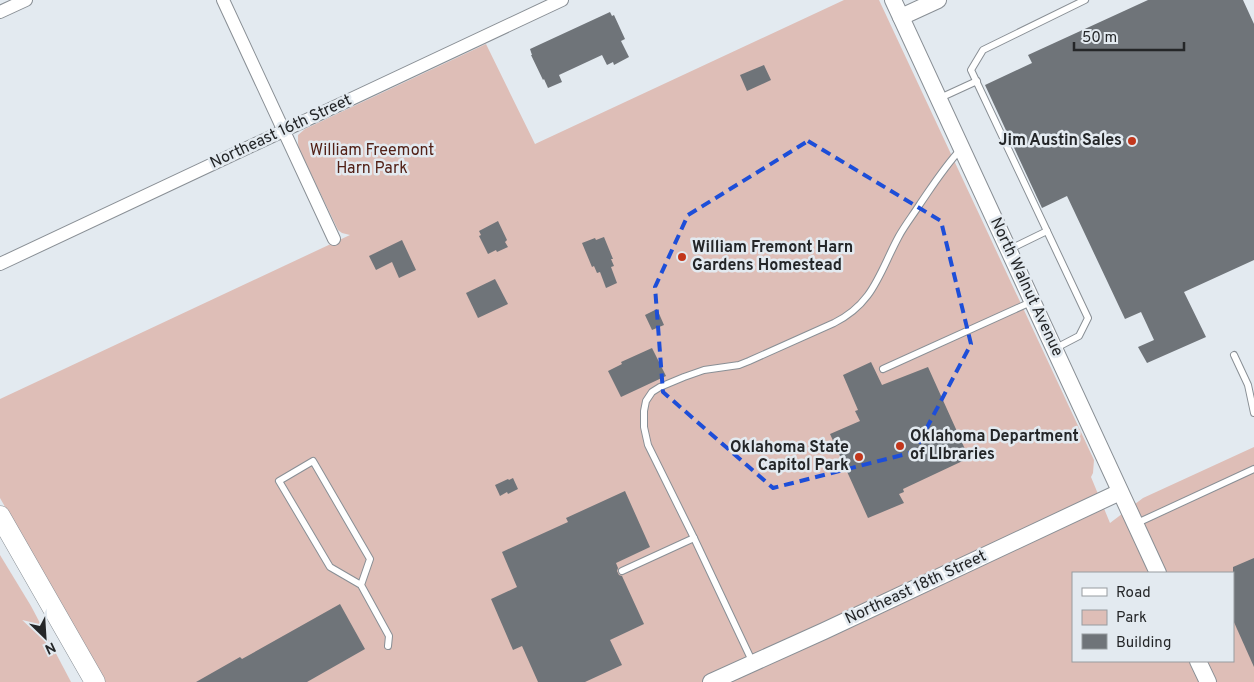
<svg xmlns="http://www.w3.org/2000/svg" width="1254" height="682" font-family="Overpass,sans-serif">
<rect width="100%" height="100%" fill="#e3eaf0"/>
<!-- green -->
<g fill="#debeb7" fill-rule="evenodd">
<path d="M 844,0 L 879,0 L 1094,460 L 1093,473 L 1091,477 L 1110,523 L 1143,498 L 1254,447 L 1254,682 L 105,682 L 0,498 L 0,399 L 350,235 L 342,233 L 338,230 L 299,149 L 298,143 L 298,135 L 305,129 L 486,44 L 535,144 ZM 1073,573 L 1233,573 L 1233,661 L 1073,661 Z"/>
<path d="M 0,555 L 31,606 L 71,682 L 0,682 Z"/>
</g>
<!-- building -->
<g fill="#6f7479">
<path d="M 1148,0 L 1243,0 L 1254,24 L 1254,260 L 1184,292 L 1206,337 L 1147,363 L 1138,347 L 1154,340 L 1141,312 L 1125,319 L 1067,196 L 1042,208 L 985,85 L 1032,63 L 1028,55 Z"/>
<path d="M 610,12 L 612,16 L 614,15 L 625,39 L 621,41 L 629,57 L 614,65 L 613,62 L 607,65 L 602,55 L 559,75 L 562,82 L 548,88 L 544,79 L 543,80 L 531,55 L 532,55 L 530,49 Z"/>
<path d="M 764,65 L 771,80 L 747,91 L 740,75 Z"/>
<path d="M 498,221 L 507,240 L 505,242 L 508,247 L 497,252 L 496,250 L 488,254 L 479,236 L 481,235 L 479,231 Z"/>
<path d="M 604,237 L 613,259 L 611,259 L 614,266 L 611,267 L 617,283 L 606,288 L 600,272 L 597,273 L 594,266 L 592,267 L 582,243 L 595,238 L 596,240 Z"/>
<path d="M 402,240 L 416,270 L 399,278 L 392,262 L 376,270 L 369,256 Z"/>
<path d="M 495,279 L 508,304 L 478,318 L 466,293 Z"/>
<path d="M 657,309 L 664,325 L 652,330 L 645,315 Z"/>
<path d="M 652,348 L 666,376 L 621,397 L 608,371 L 622,364 L 621,362 Z"/>
<path d="M 871,362 L 882,385 L 928,367 L 969,458 L 903,489 L 904,492 L 899,494 L 904,503 L 868,518 L 830,434 L 860,421 L 855,411 L 858,410 L 843,375 Z"/>
<path d="M 513,478 L 518,489 L 508,494 L 507,492 L 500,496 L 495,485 L 508,479 L 509,480 Z"/>
<path d="M 625,491 L 650,547 L 616,563 L 618,568 L 617,571 L 619,575 L 622,576 L 644,624 L 610,640 L 622,665 L 585,682 L 538,682 L 522,646 L 513,650 L 491,599 L 517,587 L 502,552 L 568,522 L 566,518 Z"/>
<path d="M 1254,558 L 1254,667 L 1233,620 L 1233,567 Z"/>
<path d="M 340,604 L 365,649 L 307,682 L 196,682 L 240,657 L 242,659 Z"/>
</g>
<g fill="none" stroke-linecap="round" stroke-linejoin="round">
<!-- service casing -->
<g stroke="#898f95" stroke-width="8">
<g id="service">
<path d="M 940,98 L 977,81"/>
<path d="M 1010,249 L 1047,231"/>
<path d="M 1054,349 L 1079,336 L 1088,318 L 971,70 L 983,50 L 1085,0"/>
<path d="M 1234,355 L 1248,385 L 1254,413"/>
<path d="M 883,369 L 1031,302"/>
<path d="M 1135,524 L 1254,469"/>
<path d="M 622,571 L 694,538"/>
<path d="M 361,585 L 370,559 L 313,461 L 279,481 L 330,567 L 361,585 L 389,636 L 388,646"/>
<path d="M 753,663 L 694,538 L 648,445 L 644,427 L 644,411 L 646,401 L 652,392 L 660,387 L 684,377 L 704,370 L 739,365 L 749,361 L 834,323 C 874,303 879,273 899,236 C 905,225 913,215 920,204 C 933,185 945,166 961,149"/>
</g>
</g>
<!-- minor casing -->
<g stroke="#898f95" stroke-width="14">
<g id="minor">
<path d="M 223,0 L 334,239"/>
<path d="M 0,12 L 26,0"/>
<path d="M 0,264 L 562,0"/>
</g>
</g>
<!-- tertiary casing -->
<g stroke="#898f95" stroke-width="18">
<g id="tertiary">
<path d="M 893,0 L 1158,573"/>
<path d="M 901,17 L 938,0"/>
<path d="M 1198,661 L 1208,682"/>
<path d="M 711,682 L 824,631 L 1120,492"/>
</g>
</g>
<!-- primary casing -->
<g stroke="#898f95" stroke-width="21">
<path id="primary" d="M 0,516 L 95,682"/>
</g>
<!-- service -->
<use href="#service" stroke="#fff" stroke-width="6"/>
<!-- minor -->
<use href="#minor" stroke="#fff" stroke-width="12"/>
<!-- tertiary -->
<use href="#tertiary" stroke="#fff" stroke-width="16"/>
<!-- primary -->
<use href="#primary" stroke="#fff" stroke-width="20"/>
</g>
<!-- marked area -->
<path fill="none" stroke="#1d4ed8" stroke-width="4" stroke-dasharray="10 6" stroke-linejoin="round" d="M 808,141 L 941,221 L 971,344 L 914,452 L 773,488 L 663,392 L 655,287 L 688,215 Z"/>
<!-- markers -->
<g fill="#c2371c" stroke="#e3eaf0" stroke-width="2">
<circle cx="1132" cy="141" r="5"/>
<circle cx="682" cy="257" r="5"/>
<circle cx="900" cy="446" r="5"/>
<circle cx="859" cy="457" r="5"/>
</g>
<g text-anchor="middle" dominant-baseline="central" stroke-width="5" stroke-linejoin="round" paint-order="stroke">
<!-- street labels -->
<g font-size="16" fill="#242628" stroke="#e3eaf0">
<text transform="translate(281 132) rotate(-25)">Northeast 16th Street</text>
<text transform="translate(1026 287) rotate(65)">North Walnut Avenue</text>
<text transform="translate(916 588) rotate(-25)">Northeast 18th Street</text>
</g>
<!-- poi labels -->
<g font-size="16" font-weight="bold" fill="#242628" stroke="#e3eaf0" text-anchor="end">
<text x="1122" y="141">Jim Austin Sales</text>
<text x="692" y="248" text-anchor="start">William Fremont Harn<tspan x="692" dy="18">Gardens Homestead</tspan></text>
<text x="910" y="437" text-anchor="start">Oklahoma Department<tspan x="910" dy="18">of LIbraries</tspan></text>
<text x="849" y="448">Oklahoma State<tspan x="849" dy="18">Capitol Park</tspan></text>
</g>
<!-- park labels -->
<g font-size="16" fill="#522117" stroke="#e3eaf0">
<text x="372" y="151">William Freemont<tspan x="372" dy="18">Harn Park</tspan></text>
</g>
</g>
<!-- legend -->
<rect x="1072" y="572" width="162" height="90" fill="#e3eaf0" stroke="#979ca0"/>
<rect x="1082" y="588" width="25" height="8" fill="#ffffff" stroke="#979ca0"/>
<text x="1116" y="597" font-size="15" fill="#242628">Road</text>
<rect x="1082" y="610" width="25" height="15" fill="#debeb7" stroke="#979ca0"/>
<text x="1116" y="622" font-size="15" fill="#242628">Park</text>
<rect x="1082" y="634" width="25" height="15" fill="#6f7479" stroke="#979ca0"/>
<text x="1116" y="647" font-size="15" fill="#242628">Building</text>
<!-- north arrow -->
<g transform="translate(45 637) rotate(155)" stroke="#e3eaf0" stroke-width="4" paint-order="stroke">
<path d="M0-4L9 19L0 12L-9 19Z" fill="#242628"/>
<text y="-8" font-size="14" font-weight="bold" text-anchor="middle" fill="#242628">N</text>
</g>
<!-- scale -->
<path d="M1074 42v8h110v-8" fill="none" stroke="#242628" stroke-width="2.5"/>
<text x="1082" y="42" font-size="15" fill="#242628" stroke="#e3eaf0" stroke-width="4" paint-order="stroke">50 m</text>
</svg>
